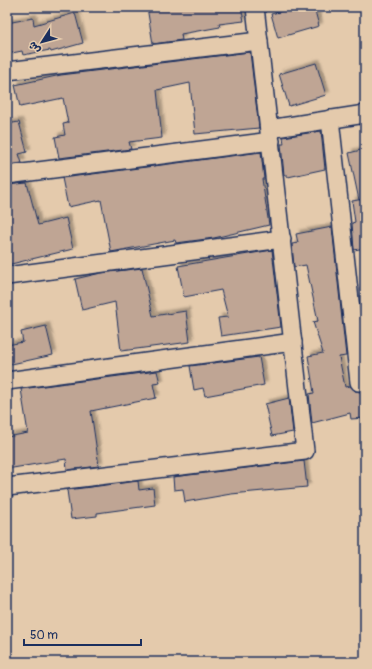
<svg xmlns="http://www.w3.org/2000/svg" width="372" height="669" font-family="Pangolin,'Playpen Sans Arabic',sans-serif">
<defs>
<filter id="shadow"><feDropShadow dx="3.5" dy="-3.5" stdDeviation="1" flood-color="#0004"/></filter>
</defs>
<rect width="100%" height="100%" fill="#e4caac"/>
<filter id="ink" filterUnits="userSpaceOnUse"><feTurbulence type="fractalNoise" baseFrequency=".025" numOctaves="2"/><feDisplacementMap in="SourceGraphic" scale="8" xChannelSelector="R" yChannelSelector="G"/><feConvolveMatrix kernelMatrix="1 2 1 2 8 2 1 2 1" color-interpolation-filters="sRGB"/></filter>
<g filter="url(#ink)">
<!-- building -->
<g fill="#bfa594" stroke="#1b2f5e" filter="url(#shadow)">
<path d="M 147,7 L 241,7 L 244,21 L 219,24 L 220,27 L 181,34 L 182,40 L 153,44 Z"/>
<path d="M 298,7 L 314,7 L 319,26 L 278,38 L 271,14 Z"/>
<path d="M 75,13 L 83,43 L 51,52 L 50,50 L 23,55 L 22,51 L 7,54 L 7,23 L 33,18 L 34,25 Z"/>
<path d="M 250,52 L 259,128 L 195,134 L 190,83 L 157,90 L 162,138 L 129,142 L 131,149 L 59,158 L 55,137 L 65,135 L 63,124 L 68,123 L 63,98 L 20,107 L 15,85 L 61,75 Z"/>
<path d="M 316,63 L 326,95 L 289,106 L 279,74 Z"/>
<path d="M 19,122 L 27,152 L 19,154 L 22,163 L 7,165 L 7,124 Z"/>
<path d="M 321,131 L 325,169 L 288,177 L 287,175 L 284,175 L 281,144 L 284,144 L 283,137 Z"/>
<path d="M 365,149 L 365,248 L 354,250 L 352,223 L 355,222 L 352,201 L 364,199 L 359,200 L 349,153 Z"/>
<path d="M 261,152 L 264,179 L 262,179 L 269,225 L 214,238 L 176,243 L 175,240 L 111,252 L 101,200 L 68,207 L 62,178 Z"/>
<path d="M 27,183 L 38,225 L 66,218 L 73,249 L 7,265 L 7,185 Z"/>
<path d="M 332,227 L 346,356 L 339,357 L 345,387 L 350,386 L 355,391 L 360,392 L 365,390 L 365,418 L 351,419 L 350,413 L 312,423 L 309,394 L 314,393 L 308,356 L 323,353 L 313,322 L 318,321 L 306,265 L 294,267 L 292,244 L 298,243 L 296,234 Z"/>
<path d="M 272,250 L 281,327 L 221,336 L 218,318 L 228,317 L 221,290 L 184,297 L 178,266 Z"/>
<path d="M 142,268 L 153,316 L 186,311 L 190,342 L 121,351 L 115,302 L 82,310 L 75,279 L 101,273 Z"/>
<path d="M 46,326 L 53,355 L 7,365 L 7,345 L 23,342 L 21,332 Z"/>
<path d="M 259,357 L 264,385 L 205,396 L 203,388 L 194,390 L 190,366 Z"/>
<path d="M 157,371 L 160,383 L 153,384 L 156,398 L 91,411 L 99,466 L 67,470 L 66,459 L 7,469 L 7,437 L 28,433 L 21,389 Z"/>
<path d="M 289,398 L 293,432 L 272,436 L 265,404 Z"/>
<path d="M 304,461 L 307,487 L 231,494 L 185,502 L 183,489 L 174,490 L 173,477 Z"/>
<path d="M 138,481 L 139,490 L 153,488 L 155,505 L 97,513 L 97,516 L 71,519 L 67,490 Z"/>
</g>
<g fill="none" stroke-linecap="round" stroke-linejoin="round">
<!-- minor casing -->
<g stroke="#1b2f5e" stroke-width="20">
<g id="minor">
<path d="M 7,71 L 259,41"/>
<path d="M 330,119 L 359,382"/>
<path d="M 269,129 L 365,114"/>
<path d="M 7,175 L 271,141"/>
<path d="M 7,276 L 282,239"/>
<path d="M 7,381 L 293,342"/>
<path d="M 7,487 L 305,451 L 255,7"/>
</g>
</g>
<!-- minor -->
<use href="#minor" stroke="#e4caac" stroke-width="17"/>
</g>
</g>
<!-- margin -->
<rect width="372" height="669" fill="none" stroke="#e4caac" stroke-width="24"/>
<rect x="12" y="12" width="348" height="645" fill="none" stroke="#1b2f5e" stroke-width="1.5" filter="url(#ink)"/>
<!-- north arrow -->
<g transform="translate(42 42) rotate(234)" stroke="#e4caac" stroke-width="3" paint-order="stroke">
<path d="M0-3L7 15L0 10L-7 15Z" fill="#1b2f5e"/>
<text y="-6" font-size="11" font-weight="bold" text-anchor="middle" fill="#1b2f5e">ش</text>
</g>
<!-- scale -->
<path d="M24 639v6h117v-6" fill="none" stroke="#1b2f5e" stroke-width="2"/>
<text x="30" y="639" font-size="12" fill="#1b2f5e" stroke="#e4caac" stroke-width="3" paint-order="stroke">50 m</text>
</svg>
